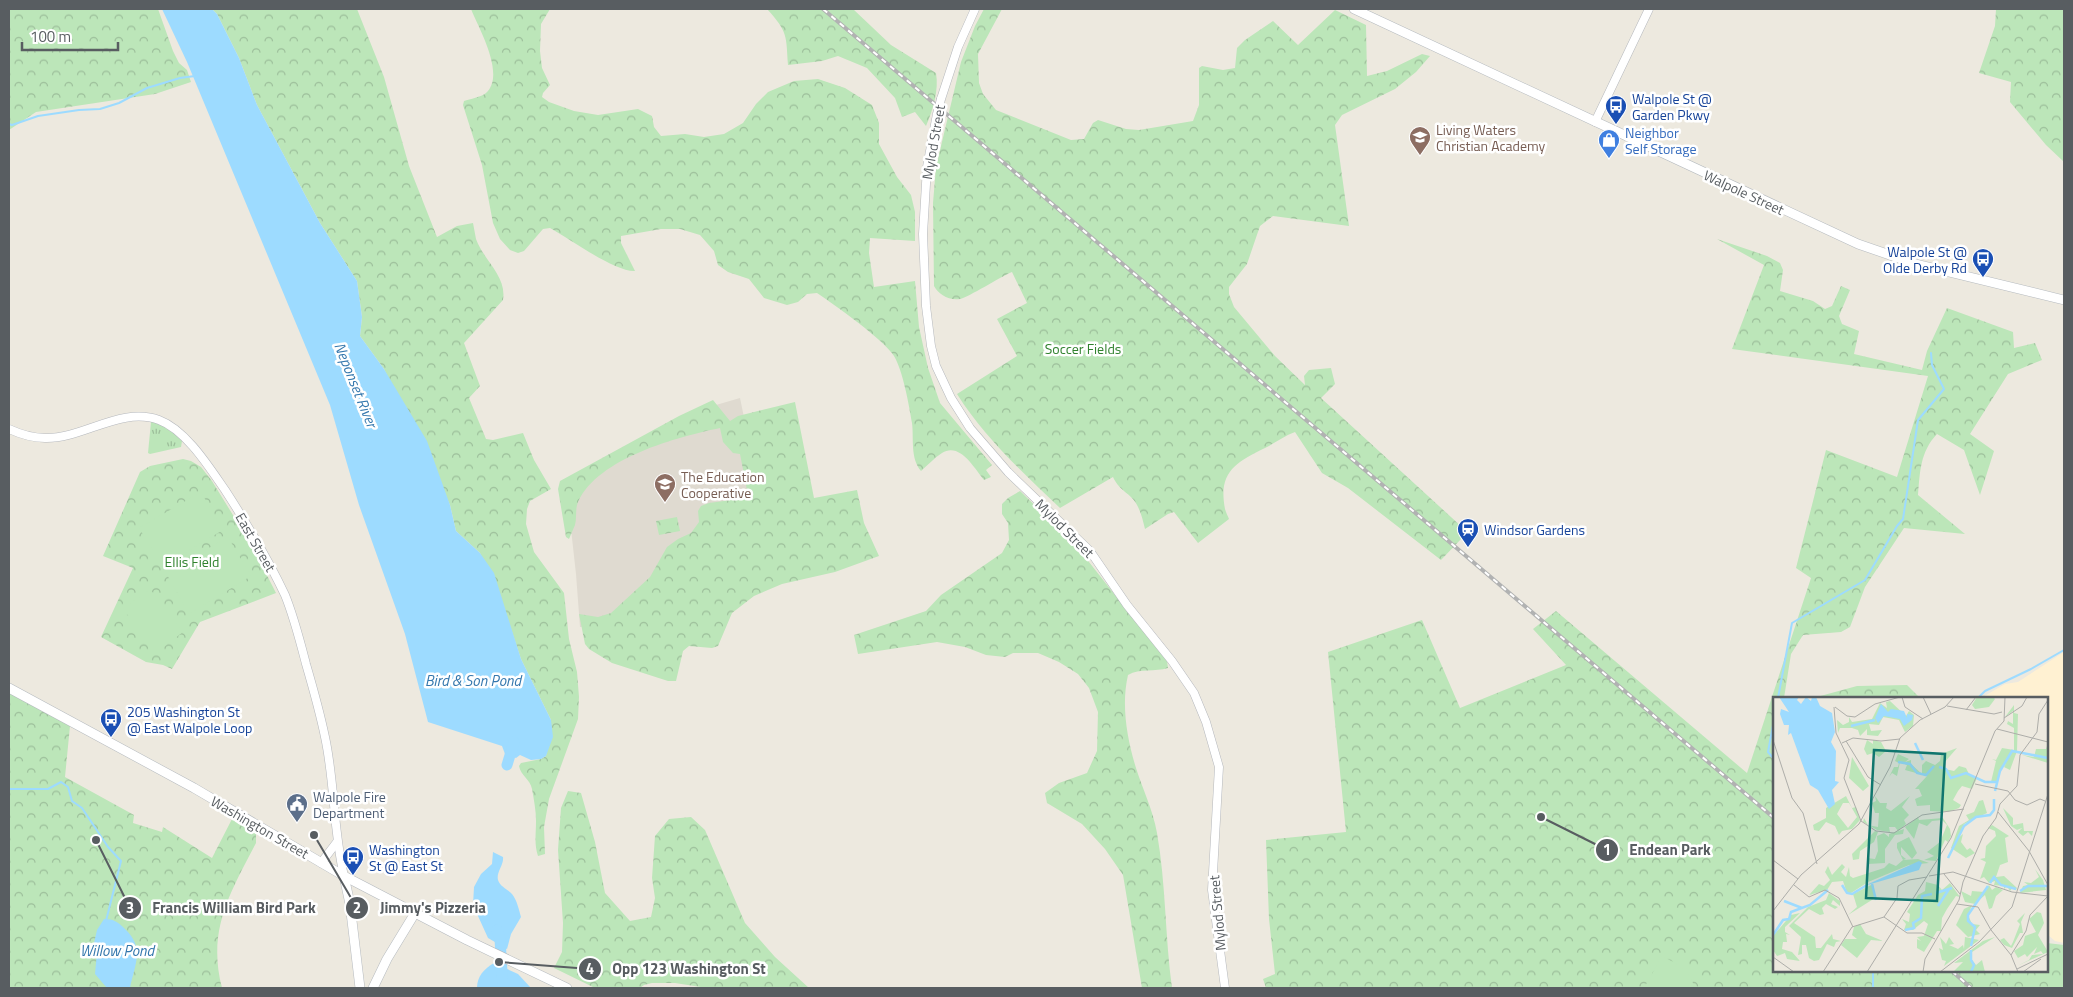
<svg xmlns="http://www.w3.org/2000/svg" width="2073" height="997" font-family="'Titillium Web',sans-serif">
<defs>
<pattern id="grass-tufts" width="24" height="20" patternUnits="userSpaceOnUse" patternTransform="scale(1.25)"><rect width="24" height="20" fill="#bce6b9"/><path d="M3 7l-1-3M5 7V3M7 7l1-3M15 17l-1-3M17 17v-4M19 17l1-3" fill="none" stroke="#9cbe9a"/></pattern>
<pattern id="forest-crowns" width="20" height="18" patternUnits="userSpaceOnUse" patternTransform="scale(1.25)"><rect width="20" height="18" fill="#bce6b9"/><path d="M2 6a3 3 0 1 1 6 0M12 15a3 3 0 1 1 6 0" fill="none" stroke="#9cbe9a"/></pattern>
</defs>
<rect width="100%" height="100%" fill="#ede9df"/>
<!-- commercial -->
<path fill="#fff1d2" d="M 2064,652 L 2064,943 L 2055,941 L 2047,934 L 2047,698 L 1981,698 L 2005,684 L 2018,682 Z"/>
<!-- education -->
<path fill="#dfdad0" d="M 740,398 L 766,523 L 607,626 L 580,627 L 576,574 L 566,484 L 716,405 Z"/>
<!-- grass -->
<path fill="url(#grass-tufts)" d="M 151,422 C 163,422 174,433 182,441 L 181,447 L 150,454 L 148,453 Z"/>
<!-- forest -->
<g fill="url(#forest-crowns)">
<path d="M 9,9 L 158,9 L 173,51 L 179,63 L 187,70 L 191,82 L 155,94 L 36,112 L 9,130 Z"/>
<path d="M 212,9 L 357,9 L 384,77 L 409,166 L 437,237 L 457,226 L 473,223 C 474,228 475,234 476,239 C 484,261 507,276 503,300 L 464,343 L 480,386 L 469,398 L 486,439 L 493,440 L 523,433 L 534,460 L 551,489 L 530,501 L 527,509 L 526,524 L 534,552 L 564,593 L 569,639 L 577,672 L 579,697 L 578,719 L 549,799 L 544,827 L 545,854 L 538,856 C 534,844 536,834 536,821 C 536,811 534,800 532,789 C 530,779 521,776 519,766 L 521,763 L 541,759 L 546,756 L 551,720 L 521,659 L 508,620 L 480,553 L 456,531 L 450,505 L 384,369 L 360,336 L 362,317 L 357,281 L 320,223 L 257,105 L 239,58 L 217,14 Z"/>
<path d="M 471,9 L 550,9 L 541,24 L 540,51 L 542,68 L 550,85 L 543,93 L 542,97 L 549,102 L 574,111 L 598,115 L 638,109 L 652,116 L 654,127 L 661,136 L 685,134 L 704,137 L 724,134 L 743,123 L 756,104 L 768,92 L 794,81 L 818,79 L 845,88 L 872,105 L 879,123 L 879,144 L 897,177 L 911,195 L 915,212 L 915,241 L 870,238 L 869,253 L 874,287 L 915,281 L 919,327 L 928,368 L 940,403 L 992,465 L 986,470 L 991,477 L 984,480 C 974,468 960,442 942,453 C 934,458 928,465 921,471 C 910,458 914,438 912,423 C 909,405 903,371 894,356 C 884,340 835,305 817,293 L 807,294 L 798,302 L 787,305 L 764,298 L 749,279 L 728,272 L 718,265 L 714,251 L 700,235 L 680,229 L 661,229 L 621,236 L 621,243 L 635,271 C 615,272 570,239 550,228 L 543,229 L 524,251 L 518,253 L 510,250 L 500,239 L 493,223 L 482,165 L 463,105 L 464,101 C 470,99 481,97 486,93 C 506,75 479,29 471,9 Z"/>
<path d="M 767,9 L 853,9 L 891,45 L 936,73 C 939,90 933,110 926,126 L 915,112 L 902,117 L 895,98 L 867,68 L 838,56 L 822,61 L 788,65 C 786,35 788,32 767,9 Z"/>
<path d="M 984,9 L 1002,9 L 978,54 L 979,83 L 983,94 L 996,110 L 1071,140 L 1084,139 L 1093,123 L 1098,120 L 1126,129 L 1139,130 L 1193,121 L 1199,105 L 1199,68 L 1202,66 L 1223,70 L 1235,68 L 1237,48 L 1245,40 L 1273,21 L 1298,45 L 1335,10 L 1366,25 L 1367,76 L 1387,71 L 1422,54 L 1430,56 L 1416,72 L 1395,89 L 1342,115 L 1335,125 L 1349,226 L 1273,216 L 1260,226 L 1247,264 L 1229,287 L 1229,294 L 1234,307 L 1275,356 L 1305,385 L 1304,376 L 1309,370 L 1331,368 L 1335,384 L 1321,398 L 1463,528 L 1463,537 L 1441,560 L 1348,488 L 1322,473 L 1295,432 C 1284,436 1275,443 1265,448 C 1235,463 1218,472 1225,509 C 1226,513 1228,516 1229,519 L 1198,543 L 1174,512 L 1168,514 L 1145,529 C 1143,521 1141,512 1137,505 C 1131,493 1120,492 1113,477 L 1060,508 C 1023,473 984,437 957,394 L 1017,356 L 997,319 L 1027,303 L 1012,272 C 1000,277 969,297 960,299 C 949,301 938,294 934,286 L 933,203 L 936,167 L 961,62 L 975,26 Z"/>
<path d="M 1996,9 L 2064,9 L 2064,162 L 2046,145 L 2010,102 L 2011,82 L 1979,73 L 1995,26 Z"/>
<path d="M 1717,239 L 1767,256 L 1780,263 L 1783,270 L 1780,291 L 1813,301 L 1825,309 L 1832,306 L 1841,286 L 1850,290 L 1839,316 L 1842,324 L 1859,331 L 1854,354 L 1922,370 L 1927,351 L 1947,308 L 2013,332 L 2014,348 L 2035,343 L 2042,360 L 2008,374 L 1970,434 L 1994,451 L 1980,495 L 1964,450 L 1937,434 C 1920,452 1920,472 1918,495 L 1965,534 L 1904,528 L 1865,587 L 1850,627 L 1841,632 L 1803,635 L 1791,654 L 1784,698 L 1774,698 L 1774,971 L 2047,971 L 2047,943 L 2064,945 L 2064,988 L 1266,988 L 1263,979 L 1275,974 L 1269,919 L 1266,840 L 1346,832 L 1328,652 L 1422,620 L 1460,708 L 1566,665 L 1533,629 L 1556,611 L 1747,773 L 1811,578 L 1796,568 L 1826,450 L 1897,477 L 1928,376 L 1732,349 L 1764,265 Z"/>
<path d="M 713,400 L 730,421 L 738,416 L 795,402 L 814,498 L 857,490 L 864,523 L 879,556 L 835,572 L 782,584 L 754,596 L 732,613 L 718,646 L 712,648 L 689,646 L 683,651 L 676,681 L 668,681 L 612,663 L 589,649 L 585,644 L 579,614 L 598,617 L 611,613 L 650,577 L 667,547 L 678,539 L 691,533 L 699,522 L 698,511 L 701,506 L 709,503 L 746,498 L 747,490 L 740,454 L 733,453 L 723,442 L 720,428 C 677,437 598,458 578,502 C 575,509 577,518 575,525 C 573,530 571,534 569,539 L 566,537 L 558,489 L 560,481 L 679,416 Z"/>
<path d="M 183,459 L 191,461 L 201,467 L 212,481 L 252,546 L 276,593 L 200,622 L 172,669 L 163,665 L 146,662 L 101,637 L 133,568 L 103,556 L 140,472 L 150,466 Z"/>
<path d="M 1020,491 L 1074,543 L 1167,661 L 1168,668 C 1155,672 1140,668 1128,675 C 1121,705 1127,739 1136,768 C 1143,790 1153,810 1157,833 C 1166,884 1165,937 1172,988 L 1142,988 L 1123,875 L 1105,849 L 1082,824 L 1047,803 L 1045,793 L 1059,783 L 1087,773 L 1097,751 L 1098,712 L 1089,688 L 1078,674 L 1059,662 L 1038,653 L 1013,653 L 1005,657 L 986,655 L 965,647 L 937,642 L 858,654 L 854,635 L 926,611 L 941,595 L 1002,553 L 1009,540 L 1008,523 L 1002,514 L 1002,504 L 1008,498 Z"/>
<path d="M 677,517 L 680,531 L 659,535 L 656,521 Z"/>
<path d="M 1907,685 L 1920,698 L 1813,698 L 1857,686 Z"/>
<path d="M 9,691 L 70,726 L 65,777 L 134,815 L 133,823 L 162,832 L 163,827 L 212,858 L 232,819 L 256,834 L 256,843 C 230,893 207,930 222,988 L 9,988 Z"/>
<path d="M 568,791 L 581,793 L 595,842 L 605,893 L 630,921 L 651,917 L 655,898 L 652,878 L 655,836 L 669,819 L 691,817 L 705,830 L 745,923 L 775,957 L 809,988 L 707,988 L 675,983 L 652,983 L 644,985 L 640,988 L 595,988 L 554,968 L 562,952 L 563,923 L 558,850 L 561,808 Z"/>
</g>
<!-- pitch -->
<g fill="#bce6b9">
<path d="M 201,492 L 223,530 L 163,566 L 139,528 Z"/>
<path d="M 228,537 L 251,576 L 189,614 L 166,573 Z"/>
<path d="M 150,589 L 183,632 L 156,653 L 123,609 Z"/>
<path d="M 1662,956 C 1677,964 1692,970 1694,988 L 1644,988 Z"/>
</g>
<!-- water -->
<g fill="#9ddbff">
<path d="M 162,9 L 212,9 L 217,14 L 239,58 L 257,105 L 320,223 L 357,281 L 362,317 L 360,336 L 384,369 L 427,441 L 450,505 L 456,531 L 480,553 L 494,573 L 521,659 L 551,720 L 553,737 L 546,756 L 541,759 L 531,760 L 520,755 L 516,758 L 505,754 L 502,746 L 428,722 L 405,634 L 359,505 L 330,405 L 187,62 Z"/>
<path d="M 493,852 L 503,857 C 504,865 496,872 498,880 C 500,887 508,889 512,894 C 517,900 519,910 521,917 L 511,934 L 507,949 L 488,938 L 473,905 L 474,887 L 481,874 L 492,864 Z"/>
<path d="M 104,919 C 114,919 118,922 125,929 C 145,948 135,964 130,988 L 107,988 L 95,974 L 97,952 L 94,943 L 97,930 Z"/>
<path d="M 494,963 L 518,974 L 531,988 L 477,988 C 477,976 484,969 494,963 Z"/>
</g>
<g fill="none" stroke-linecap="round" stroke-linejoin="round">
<!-- stream -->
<g stroke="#9ddbff" stroke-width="2">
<path d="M 9,124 L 12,125 L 38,116 L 79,110 L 100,109 L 119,103 L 147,88 L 180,78 L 195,76"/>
<path d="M 1778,698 L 1792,623 L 1865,580 L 1897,526 L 1903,519 L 1918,420 L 1944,389 L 1932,365 L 1931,353"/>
<path d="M 1978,698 L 1985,691 L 2031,669 L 2064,650"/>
<path d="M 1774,720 L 1768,752 L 1774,759"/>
<path d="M 9,789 L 48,789 L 61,782 L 68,787 L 72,801 L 82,808 L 108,847 L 121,861 L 106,921"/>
<path d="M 1873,988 L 1873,971"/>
</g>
<!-- river -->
<g stroke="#9ddbff" stroke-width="11">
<path d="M 507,765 L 514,742"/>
<path d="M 497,930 L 500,939 L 503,988"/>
</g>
<!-- tertiary casing -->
<g stroke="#b5b8bd" stroke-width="9">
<g id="tertiary">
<path d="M 941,99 L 958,47 L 975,9"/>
<path d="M 937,114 L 927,167 L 923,234 L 926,306 L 931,346 L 936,366 L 951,398 L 970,428 L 1008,472 L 1090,551 L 1127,605 L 1172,661 L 1194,693 L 1206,722 L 1219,767 L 1212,890 L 1225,988"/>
<path d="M 1595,122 L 1649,9"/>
<path d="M 9,429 C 20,434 33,438 45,438 C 83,439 121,406 159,420 C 186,430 209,467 225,490 C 247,524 268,559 285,595 C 294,617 300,641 306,664 C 313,688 320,713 325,737 C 335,783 333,830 344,876"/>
<path d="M 321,863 L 337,842"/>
</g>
</g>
<!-- secondary casing -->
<g stroke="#b5babf" stroke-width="10">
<g id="secondary">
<path d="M 1354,9 L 1858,244 L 1916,264 L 2064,300"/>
<path d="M 9,688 L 194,788 L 344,876 L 467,940 L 567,988"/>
<path d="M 344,876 L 350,904 L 360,988"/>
<path d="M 373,988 L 387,959 L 415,913"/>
</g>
</g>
<!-- tertiary -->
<use href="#tertiary" stroke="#fff" stroke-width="8"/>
<!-- secondary -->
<use href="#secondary" stroke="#fff" stroke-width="9"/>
<!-- rail casing -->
<g stroke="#b1b2b2" stroke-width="4">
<g id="rail">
<path d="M 823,9 L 1774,818"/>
<path d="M 1952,971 L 1971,988"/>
</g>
</g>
<!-- rail -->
<use href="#rail" stroke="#fff" stroke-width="2" stroke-dasharray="5.5" stroke-linecap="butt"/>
<!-- tertiary-bridge casing -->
<g stroke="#b5b8bd" stroke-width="9" stroke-linecap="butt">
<path id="tertiary-bridge" d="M 937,114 L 941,99"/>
</g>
<!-- tertiary-bridge -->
<use href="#tertiary-bridge" stroke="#fff" stroke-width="8"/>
</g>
<!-- icons -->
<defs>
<g id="bus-pin" transform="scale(1.125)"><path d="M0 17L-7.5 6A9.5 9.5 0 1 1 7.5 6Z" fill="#1a4fb4" stroke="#fff"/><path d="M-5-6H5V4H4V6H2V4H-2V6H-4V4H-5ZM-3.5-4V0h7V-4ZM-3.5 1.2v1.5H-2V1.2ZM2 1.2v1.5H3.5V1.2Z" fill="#fff"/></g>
<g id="school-pin" transform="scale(1.125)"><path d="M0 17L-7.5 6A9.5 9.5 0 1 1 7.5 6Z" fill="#8d6e63" stroke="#fff"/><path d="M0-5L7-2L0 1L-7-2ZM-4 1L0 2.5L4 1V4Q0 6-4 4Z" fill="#fff"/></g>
<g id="shop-pin" transform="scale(1.125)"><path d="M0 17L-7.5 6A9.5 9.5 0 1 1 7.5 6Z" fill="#3f7fe0" stroke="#fff"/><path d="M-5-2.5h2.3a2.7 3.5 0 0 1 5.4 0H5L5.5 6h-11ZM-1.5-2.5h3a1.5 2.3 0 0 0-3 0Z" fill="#fff"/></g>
<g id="station-pin" transform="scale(1.125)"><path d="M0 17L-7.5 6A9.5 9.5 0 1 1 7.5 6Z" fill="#1a4fb4" stroke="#fff"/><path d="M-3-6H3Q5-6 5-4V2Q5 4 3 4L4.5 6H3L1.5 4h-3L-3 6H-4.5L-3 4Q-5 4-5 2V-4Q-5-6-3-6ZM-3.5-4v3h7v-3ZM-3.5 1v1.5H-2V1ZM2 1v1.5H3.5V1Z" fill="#fff"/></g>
<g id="civic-pin" transform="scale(1.125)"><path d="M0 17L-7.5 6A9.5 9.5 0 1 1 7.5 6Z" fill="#5c6f8a" stroke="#fff"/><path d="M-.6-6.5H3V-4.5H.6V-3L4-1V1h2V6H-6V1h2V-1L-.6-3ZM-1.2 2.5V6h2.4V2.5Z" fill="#fff"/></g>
</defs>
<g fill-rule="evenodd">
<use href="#bus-pin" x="1616" y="106"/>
<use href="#school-pin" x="1420" y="137"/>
<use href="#shop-pin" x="1609" y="140"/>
<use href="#bus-pin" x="1983" y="259"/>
<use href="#school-pin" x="665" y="484"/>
<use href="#station-pin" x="1468" y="529"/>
<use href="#bus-pin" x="111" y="719"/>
<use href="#civic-pin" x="297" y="804"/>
<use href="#bus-pin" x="353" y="857"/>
</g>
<g text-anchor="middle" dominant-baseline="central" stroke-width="5" stroke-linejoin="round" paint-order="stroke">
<!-- transit labels -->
<g font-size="14" fill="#164399" stroke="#fff" text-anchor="start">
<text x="1632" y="98">Walpole St @<tspan x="1632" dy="16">Garden Pkwy</tspan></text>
<text x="1967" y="251" text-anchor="end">Walpole St @<tspan x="1967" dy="16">Olde Derby Rd</tspan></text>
<text x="1484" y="529">Windsor Gardens</text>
<text x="127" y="711">205 Washington St<tspan x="127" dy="16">@ East Walpole Loop</tspan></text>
<text x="369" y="849">Washington<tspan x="369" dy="16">St @ East St</tspan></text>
</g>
<!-- education labels -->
<g font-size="14" fill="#785e54" stroke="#fff" text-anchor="start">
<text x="1436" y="129">Living Waters<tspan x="1436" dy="16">Christian Academy</tspan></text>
<text x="681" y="476">The Education<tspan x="681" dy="16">Cooperative</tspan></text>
</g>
<!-- shop labels -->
<g font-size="14" fill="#366cbe" stroke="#fff" text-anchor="start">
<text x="1625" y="132">Neighbor<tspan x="1625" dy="16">Self Storage</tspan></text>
</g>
<!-- street labels -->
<g font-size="14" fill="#585d61" stroke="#fff">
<text transform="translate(933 142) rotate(-80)">Mylod Street</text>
<text transform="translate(1744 192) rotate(25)">Walpole Street</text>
<text transform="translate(1065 528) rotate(45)">Mylod Street</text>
<text transform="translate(256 542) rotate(60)">East Street</text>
<text transform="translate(260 827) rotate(30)">Washington Street</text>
<text transform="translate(1217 913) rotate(-95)">Mylod Street</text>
</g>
<!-- park labels -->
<g font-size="14" fill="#30822e" stroke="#fff">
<text x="1083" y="348">Soccer Fields</text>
<text x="192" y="561">Ellis Field</text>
</g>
<!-- service labels -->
<g font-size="14" fill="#4e5e75" stroke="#fff" text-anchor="start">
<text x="313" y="796">Walpole Fire<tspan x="313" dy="16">Department</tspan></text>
</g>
<!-- water labels -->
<g font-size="15" font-style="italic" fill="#3477ad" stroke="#fff">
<text transform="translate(356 385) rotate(68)">Neponset River</text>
<text x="473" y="680">Bird &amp; Son Pond</text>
<text x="117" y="950">Willow Pond</text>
</g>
</g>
<!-- overview -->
<g transform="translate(1773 697)">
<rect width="275" height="275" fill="#ede9df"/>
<path d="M 204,0 L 220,0 L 222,2 L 216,10 L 202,12 L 199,8 ZM 117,4 L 133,19 L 136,14 L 141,18 L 140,29 L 132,35 L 126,23 L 110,20 L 106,28 L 96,27 L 98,34 L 109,33 L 105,39 L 94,38 L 94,32 L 87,39 L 85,33 L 79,31 L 67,31 L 65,36 L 64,23 L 70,28 L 76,25 L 76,20 L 79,25 L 99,22 L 107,6 L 114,11 L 113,5 ZM 241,8 L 241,16 L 245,17 L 244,54 L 237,73 L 231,70 L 233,67 L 226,74 L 225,85 L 218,85 L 223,64 L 219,62 L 223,63 L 229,51 L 241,53 L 241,31 L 234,27 L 235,24 L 240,27 L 240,14 L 232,20 ZM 94,43 L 100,47 L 100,43 L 108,45 L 113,54 L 106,60 L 100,56 L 94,58 L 91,52 ZM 275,46 L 275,66 L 249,58 L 261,60 L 263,52 L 273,52 ZM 184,51 L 171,66 L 172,72 L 181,74 L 186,69 L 193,71 L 196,77 L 204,81 L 199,92 L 189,89 L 185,94 L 180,103 L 188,108 L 186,111 L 175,115 L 157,114 L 157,108 L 144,109 L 142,102 L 149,99 L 146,92 L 142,92 L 154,79 L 132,73 L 134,68 L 127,65 L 124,79 L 119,76 L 116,80 L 121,70 L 125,70 L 126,66 L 122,64 L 125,57 L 136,62 L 132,65 L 138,63 L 138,67 L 149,77 L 149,68 L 153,64 L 162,68 L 167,64 L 168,57 ZM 79,60 L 96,89 L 90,94 L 76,81 ZM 73,99 L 79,111 L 83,110 L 87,123 L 79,132 L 69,134 L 66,138 L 62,129 L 53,125 L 46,134 L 41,133 L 40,128 L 53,121 L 53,111 ZM 70,106 L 76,106 L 84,120 L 75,131 L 64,117 ZM 102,99 L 107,106 L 114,106 L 113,111 L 118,114 L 137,99 L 129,110 L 136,118 L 131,123 L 133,127 L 125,134 L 122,130 L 116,130 L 117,135 L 104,133 L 90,125 L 91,121 L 95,128 L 105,130 L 106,116 L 102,116 L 99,106 L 103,104 ZM 210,103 L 214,116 L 191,127 L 184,142 L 190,137 L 188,145 L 194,153 L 197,151 L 202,156 L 193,161 L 178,151 L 186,129 L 196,123 L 193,118 L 201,115 L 206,104 ZM 230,111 L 240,121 L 240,128 L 250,126 L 251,134 L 260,134 L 259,139 L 255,135 L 250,139 L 245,135 L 249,131 L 244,133 L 238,129 ZM 145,120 L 146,123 L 170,121 L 177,132 L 178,139 L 175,145 L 172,143 L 163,164 L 151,163 L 161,159 L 154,155 L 167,145 L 174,128 L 169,123 L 159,124 L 154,129 L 146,126 L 141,142 L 132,130 ZM 219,128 L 236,139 L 232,141 L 235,165 L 227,168 L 223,180 L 231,179 L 244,191 L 243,193 L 240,190 L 237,194 L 234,189 L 231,192 L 231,189 L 221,188 L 222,184 L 216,186 L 211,180 L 207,182 L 213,165 L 207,162 L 212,161 L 213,149 L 223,139 L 222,134 L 215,131 ZM 131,132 L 130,137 L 122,138 L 112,152 L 112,166 L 95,167 L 94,161 L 102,162 L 105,154 L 104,139 L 111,136 L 116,140 L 116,137 ZM 102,134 L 105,135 L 101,145 L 87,154 L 86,162 L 80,163 L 79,157 ZM 136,140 L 144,156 L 139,162 L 128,150 L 128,158 L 133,162 L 130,163 L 124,151 L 124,146 ZM 145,162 L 156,166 L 136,168 L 95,185 L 78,196 L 74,196 L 70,184 L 59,185 L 54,193 L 36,198 L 46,187 L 51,189 L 57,183 L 52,175 L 55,169 L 59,178 L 69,167 L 72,170 L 68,175 L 73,180 L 76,170 L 77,179 L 80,181 L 111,171 L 116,166 L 123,169 L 130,163 ZM 262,172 L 270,183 L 273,193 L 247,196 L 250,189 L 255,188 L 251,185 L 258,186 L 266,180 ZM 153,185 L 165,188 L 169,193 L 177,186 L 187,200 L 183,199 L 174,212 L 169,221 L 168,234 L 164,234 L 151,255 L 144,251 L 144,242 L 148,244 L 144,240 L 151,239 L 155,227 L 151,224 L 140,233 L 131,233 L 133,227 L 129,222 L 136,225 L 137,217 L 134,215 L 145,198 L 152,194 ZM 100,187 L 102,201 L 75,218 L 84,210 L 80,197 ZM 216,188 L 219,193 L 223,190 L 230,193 L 223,199 L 219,211 L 216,212 L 212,198 L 202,207 L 192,205 L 188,194 L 198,199 L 199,194 L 211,195 ZM 56,196 L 67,204 L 67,209 L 60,203 L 58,207 L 65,210 L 62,212 L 53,207 L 49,211 L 51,217 L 47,218 L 36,212 L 21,226 L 42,240 L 43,251 L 48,251 L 59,237 L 60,242 L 68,244 L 63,245 L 61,250 L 54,247 L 46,263 L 41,264 L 36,261 L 33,248 L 29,248 L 29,257 L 25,258 L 28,240 L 16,229 L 35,210 L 53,203 ZM 199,208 L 195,218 L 199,227 L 207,228 L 203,233 L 207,237 L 195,240 L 183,228 L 191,212 ZM 264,215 L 268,216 L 271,226 L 265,238 L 275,255 L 244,269 L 256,263 L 259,258 L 270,257 L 268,254 L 261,257 L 264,250 L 254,260 L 252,257 L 245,261 L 241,254 L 250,248 L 252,239 L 263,235 L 256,222 ZM 27,216 L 12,230 L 12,235 L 17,238 L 13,237 L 14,245 L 10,245 L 9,252 L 19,255 L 27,264 L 14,262 L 12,256 L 4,259 L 0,253 L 0,239 L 18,218 ZM 252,216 L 248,225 L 250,236 L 247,236 L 239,251 L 231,248 L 227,243 L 231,241 L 238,249 L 240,245 L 247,227 L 244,224 ZM 87,227 L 93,237 L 110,244 L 98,243 L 84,261 L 68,248 L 72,242 L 84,242 L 79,238 L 81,230 ZM 167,240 L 173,247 L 176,240 L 181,247 L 176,248 L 185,252 L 190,248 L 191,252 L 192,240 L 206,243 L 171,269 L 173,264 L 169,263 L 166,251 L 170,253 ZM 222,240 L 199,255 L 199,263 L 203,268 L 209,263 L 212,275 L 180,275 L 190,265 L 181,266 L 210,244 Z" fill="#bce6b9" fill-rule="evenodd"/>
<path d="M 6,0 L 26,0 L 24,3 L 28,7 L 33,0 L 38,4 L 39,0 L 43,0 L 47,9 L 59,16 L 62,35 L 58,45 L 63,54 L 62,84 L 66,85 L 59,93 L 62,107 L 56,112 L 45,93 L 37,88 L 18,36 L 15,38 L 16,28 L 11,28 L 7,17 L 8,12 L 16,15 ZM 108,7 L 115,15 L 118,12 L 131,14 L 134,21 L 134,17 L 140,18 L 139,23 L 131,29 L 127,22 L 111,19 L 105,26 L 102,21 ZM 146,164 L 149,166 L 146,173 L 91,189 Z" fill="#9ddbff"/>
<path fill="none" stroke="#9ddbff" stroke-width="2.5" d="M 78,29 L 102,23M 142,46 L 150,63M 125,65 L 137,67 L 144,76 L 153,78 L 161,69M 166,70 L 173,72 L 178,81 L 193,76 L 212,85 L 225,85M 222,94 L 227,74 L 239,54 L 275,61M 175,161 L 191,129 L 203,120 L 217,118 L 221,113 L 221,102M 217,186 L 221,180 L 228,188 L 243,192M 99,187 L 103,203M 69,188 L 74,196 L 79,197 L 94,188M 247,194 L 255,189 L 275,189M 163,196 L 179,191M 11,204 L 29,211M 165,209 L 176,192M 132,233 L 141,231 L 140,226 L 148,221 L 149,199 L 159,197M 0,238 L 10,223 L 16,222 L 18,215 L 37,208 L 55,193M 198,249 L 202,230 L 195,224 L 195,218 L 215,189M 198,275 L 201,268 L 198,263 L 198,253"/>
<path fill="none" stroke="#adada9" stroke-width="1" d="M 129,0 L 132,10 L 150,22M 150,0 L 158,17M 174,9 L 221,17 L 229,15M 61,10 L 63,36 L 76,63 L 71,81 L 88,124M 62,10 L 74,19 L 82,20 L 102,7 L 127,0M 193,13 L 203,0M 231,21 L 249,9 L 254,0M 224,32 L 275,45M 0,43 L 19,101 L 30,116 L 44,167M 73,44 L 95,80 L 108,88M 69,46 L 80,41 L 108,44 L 127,42M 202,87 L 235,94 L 242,103 L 254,108 L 267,102 L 272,104M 225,115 L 256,154M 88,124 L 103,134 L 121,136 L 149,118 L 191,112M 256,154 L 275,188M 0,163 L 25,182M 171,177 L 187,197M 156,179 L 180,175 L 239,195 L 275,199M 21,188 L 36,200 L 52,193 L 66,201 L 80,230M 184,207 L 205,210 L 218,233M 0,214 L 28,178 L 86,127 L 117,70 L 127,41 L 147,23 L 172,10 L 181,0M 111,220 L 134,236 L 149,236 L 162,242M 218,233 L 238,258 L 245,275M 238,258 L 253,234 L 257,218 L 275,199M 0,260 L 21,275M 244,272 L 275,257M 50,275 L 79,230 L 111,220 L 124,201 L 125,189 L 136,183 L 154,180M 94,275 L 178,141 L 222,34 L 231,24 L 232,0M 150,275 L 152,262 L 186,203 L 190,185 L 210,139 L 223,121 L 227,107 L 244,89 L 247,58 L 264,35 L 266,17 L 275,3M 167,275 L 206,245 L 239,210 L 275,97M 250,275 L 268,262"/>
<path fill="#0f766e" fill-opacity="0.15" stroke="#0f766e" stroke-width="2.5" d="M 101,53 L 172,57 L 164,204 L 93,201 Z"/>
<rect width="275" height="275" fill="none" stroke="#585d61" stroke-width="2.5"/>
</g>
<!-- callouts -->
<path fill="none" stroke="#585d61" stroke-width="2" d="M1541 817L1607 850M314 835L357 908M96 840L130 908M499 962L590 969"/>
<g fill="#585d61" stroke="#fff" stroke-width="2">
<circle cx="1541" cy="817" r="5"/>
<circle cx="314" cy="835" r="5"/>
<circle cx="96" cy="840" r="5"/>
<circle cx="499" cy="962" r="5"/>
<circle cx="1607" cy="850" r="12"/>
<circle cx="357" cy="908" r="12"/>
<circle cx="130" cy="908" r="12"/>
<circle cx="590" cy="969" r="12"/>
</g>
<g font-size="15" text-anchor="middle" font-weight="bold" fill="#fff">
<text x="1607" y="855">1</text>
<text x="357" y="913">2</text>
<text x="130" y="913">3</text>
<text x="590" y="974">4</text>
</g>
<g font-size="15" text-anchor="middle" font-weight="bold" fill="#585d61" stroke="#fff" stroke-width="5" stroke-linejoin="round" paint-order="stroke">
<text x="1670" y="855">Endean Park</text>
<text x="433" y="913">Jimmy's Pizzeria</text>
<text x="234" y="913">Francis William Bird Park</text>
<text x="689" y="974">Opp 123 Washington St</text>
</g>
<!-- border -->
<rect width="2073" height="997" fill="none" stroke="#585d61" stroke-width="20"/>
<!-- scale -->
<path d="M22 42v8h96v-8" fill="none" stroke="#585d61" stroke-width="2.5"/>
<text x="30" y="42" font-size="15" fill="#585d61" stroke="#ffffff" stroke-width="4" paint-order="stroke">100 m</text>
</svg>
